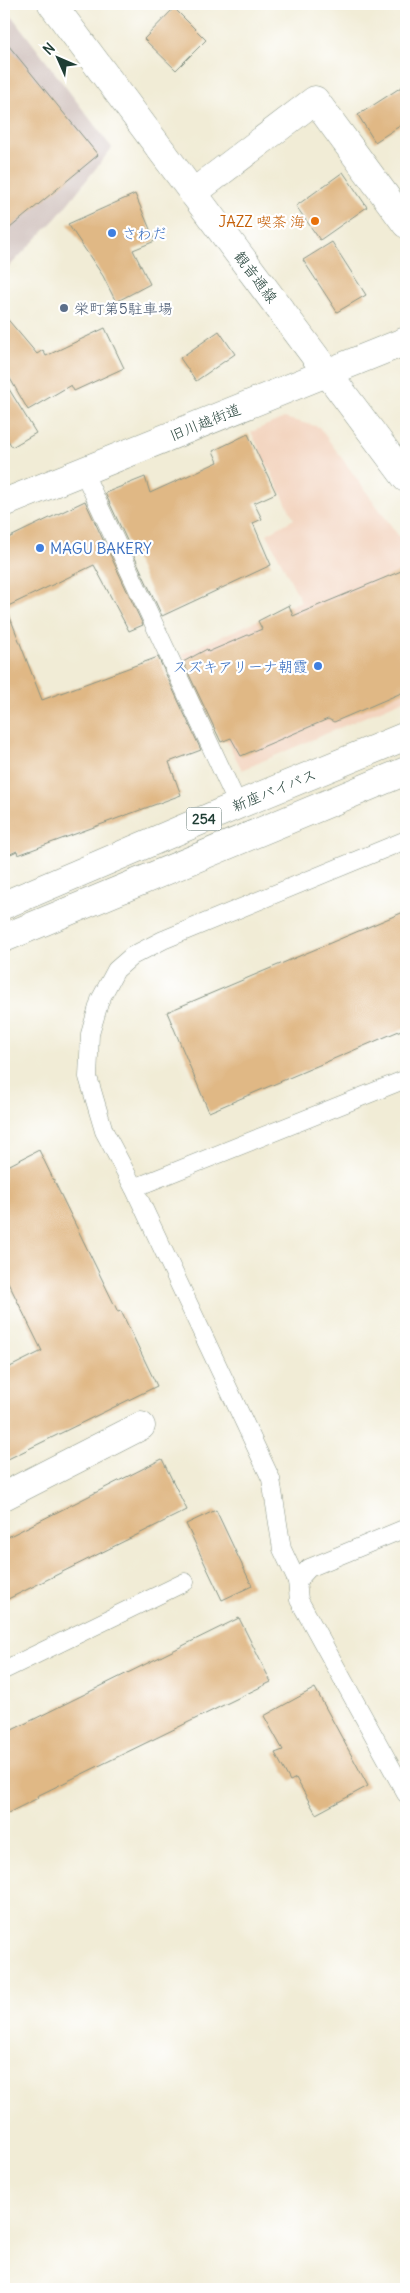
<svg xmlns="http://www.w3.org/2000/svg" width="410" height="2293" font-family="Delius,'Klee One',sans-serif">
<rect width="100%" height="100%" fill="#fff"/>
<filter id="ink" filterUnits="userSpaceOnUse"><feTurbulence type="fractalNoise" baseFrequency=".02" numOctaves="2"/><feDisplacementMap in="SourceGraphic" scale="10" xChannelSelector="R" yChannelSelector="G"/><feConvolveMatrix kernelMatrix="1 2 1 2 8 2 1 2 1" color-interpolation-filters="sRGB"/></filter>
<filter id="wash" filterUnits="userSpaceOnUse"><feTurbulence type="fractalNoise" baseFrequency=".0096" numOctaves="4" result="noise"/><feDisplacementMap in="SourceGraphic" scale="20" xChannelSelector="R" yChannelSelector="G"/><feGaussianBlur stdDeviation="1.12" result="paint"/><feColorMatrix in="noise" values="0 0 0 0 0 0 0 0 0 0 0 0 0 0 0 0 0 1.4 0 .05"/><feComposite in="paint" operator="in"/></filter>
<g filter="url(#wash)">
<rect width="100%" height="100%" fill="#f1ecd6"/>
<!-- built -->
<path fill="#f3d4bf" d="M 284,418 L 319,427 L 406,546 L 406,699 L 242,770 L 182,654 L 301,601 L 267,534 L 294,519 L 251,432 Z"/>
<!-- industrial -->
<path fill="#cfc0bb" d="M 4,6 L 112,148 L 57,217 L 4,272 Z"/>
<g id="blocks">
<!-- building -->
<g fill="#e0b885">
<path d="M 174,8 L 206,40 L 176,70 L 144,39 Z"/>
<path d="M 4,40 L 98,155 L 4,233 Z"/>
<path d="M 406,84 L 406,122 L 375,142 L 358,115 Z"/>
<path d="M 343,172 L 367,207 L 320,240 L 296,206 Z"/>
<path d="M 135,194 L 155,241 L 133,250 L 150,284 L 116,302 L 103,276 L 68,224 Z"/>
<path d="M 332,242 L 366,295 L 337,312 L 303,260 Z"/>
<path d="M 4,315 L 37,354 L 43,350 L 46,356 L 105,328 L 124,368 L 74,391 L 71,385 L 28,410 L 4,368 Z"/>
<path d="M 219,331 L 235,354 L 196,381 L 180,358 Z"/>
<path d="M 4,381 L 36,433 L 12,447 L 4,433 Z"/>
<path d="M 248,434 L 276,493 L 254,503 L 262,519 L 253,523 L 271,565 L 162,616 L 105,493 L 145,477 L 150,493 L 218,462 L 213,451 Z"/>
<path d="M 85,501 L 143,625 L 129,631 L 94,565 L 4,608 L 4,540 Z"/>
<path d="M 406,569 L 406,691 L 334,722 L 328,719 L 241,756 L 231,738 L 221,742 L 183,662 L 207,649 L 208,652 L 262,629 L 258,621 L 289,605 L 293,616 Z"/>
<path d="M 6,607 L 42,700 L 158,657 L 201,750 L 169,762 L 181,795 L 18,855 L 17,851 L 4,857 L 4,608 Z"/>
<path d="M 406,911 L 406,1028 L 209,1112 L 167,1012 Z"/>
<path d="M 39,1150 L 118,1312 L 121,1311 L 157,1386 L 4,1461 L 4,1370 L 42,1351 L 4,1274 L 4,1168 Z"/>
<path d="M 162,1459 L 187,1510 L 4,1601 L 4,1539 Z"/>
<path d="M 216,1510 L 252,1586 L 222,1600 L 186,1524 Z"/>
<path d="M 239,1618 L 271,1682 L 37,1796 L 38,1798 L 4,1815 L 4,1734 Z"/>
<path d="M 315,1688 L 368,1786 L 316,1814 L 296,1778 L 290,1781 L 275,1753 L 283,1750 L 264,1716 Z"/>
</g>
</g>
</g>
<g filter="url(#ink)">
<use href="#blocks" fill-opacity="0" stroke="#889485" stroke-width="1"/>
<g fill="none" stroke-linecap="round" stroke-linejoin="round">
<!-- service casing -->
<g stroke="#889485" stroke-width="19">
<g id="service">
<path d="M 83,471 L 238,805"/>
<path d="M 134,1188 L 406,1079"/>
<path d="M 406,1528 L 309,1568 L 297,1581 L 299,1600 L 406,1794"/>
<path d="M 297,1581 L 282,1549 L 271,1479 L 134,1188 L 104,1131 L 88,1077 L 90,1034 L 100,1000 L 116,970 L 132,956 L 163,940 L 406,840"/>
<path d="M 4,1670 L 185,1582"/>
</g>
</g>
<!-- minor casing -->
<g stroke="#889485" stroke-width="29">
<g id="minor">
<path d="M 193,193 L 315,100 L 406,224"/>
<path d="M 4,1496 L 141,1426"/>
</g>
</g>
<!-- tertiary casing -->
<g stroke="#889485" stroke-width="29">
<path id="tertiary" d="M 52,4 L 406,478"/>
</g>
<!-- secondary casing -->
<g stroke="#889485" stroke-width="29">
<path id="secondary" d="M 4,503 L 406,341"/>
</g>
<!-- trunk casing -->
<g stroke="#889485" stroke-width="29">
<g id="trunk">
<path d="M 4,905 L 238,805 L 406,736"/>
<path d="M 4,938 L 406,771"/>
</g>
</g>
<!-- service -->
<use href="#service" stroke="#fff" stroke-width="18"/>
<!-- minor -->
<use href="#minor" stroke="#fff" stroke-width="28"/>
<!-- tertiary -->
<use href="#tertiary" stroke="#fff" stroke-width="28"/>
<!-- secondary -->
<use href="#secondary" stroke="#fff" stroke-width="28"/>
<!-- trunk -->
<use href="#trunk" stroke="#fff" stroke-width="28"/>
</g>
</g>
<!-- markers -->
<circle fill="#e8710a" stroke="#fff" stroke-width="2" cx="315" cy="221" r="5"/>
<g fill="#3f7fe0" stroke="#fff" stroke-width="2">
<circle cx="112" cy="233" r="5"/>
<circle cx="40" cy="548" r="5"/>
<circle cx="318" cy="666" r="5"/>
</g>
<circle fill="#5c6f8a" stroke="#fff" stroke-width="2" cx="64" cy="308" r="5"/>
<g text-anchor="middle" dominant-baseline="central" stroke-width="4.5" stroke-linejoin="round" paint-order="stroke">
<!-- shield labels -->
<rect fill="#fff" stroke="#627771" stroke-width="1" x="186.5" y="807.5" width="35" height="23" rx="4"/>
<g font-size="14" font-weight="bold" fill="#1f3d34">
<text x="204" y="819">254</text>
</g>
<!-- food labels -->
<g font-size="15" fill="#c56008" stroke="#fff" text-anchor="end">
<text x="305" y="221">JAZZ 喫茶 海</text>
</g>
<!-- shop labels -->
<g font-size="15" fill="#366cbe" stroke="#fff" text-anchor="start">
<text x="122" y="233">さわだ</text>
<text x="50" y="548">MAGU BAKERY</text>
<text x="308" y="666" text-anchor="end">スズキアリーナ朝霞</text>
</g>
<!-- street labels -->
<g font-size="15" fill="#1f3d34" stroke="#fff">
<text transform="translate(256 277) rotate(53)">観音通線</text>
<text transform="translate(205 422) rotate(-22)">旧川越街道</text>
<text transform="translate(274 790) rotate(-22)">新座バイパス</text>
</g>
<!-- service labels -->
<g font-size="15" fill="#4e5e75" stroke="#fff" text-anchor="start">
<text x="74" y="308">栄町第5駐車場</text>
</g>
</g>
<!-- margin -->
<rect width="410" height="2293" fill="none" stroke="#fff" stroke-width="20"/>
<!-- north arrow -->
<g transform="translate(58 58) rotate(315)" stroke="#ffffff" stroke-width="4" paint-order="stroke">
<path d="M0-4L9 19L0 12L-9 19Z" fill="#1f3d34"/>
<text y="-8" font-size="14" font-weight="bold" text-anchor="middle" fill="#1f3d34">N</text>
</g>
</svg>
